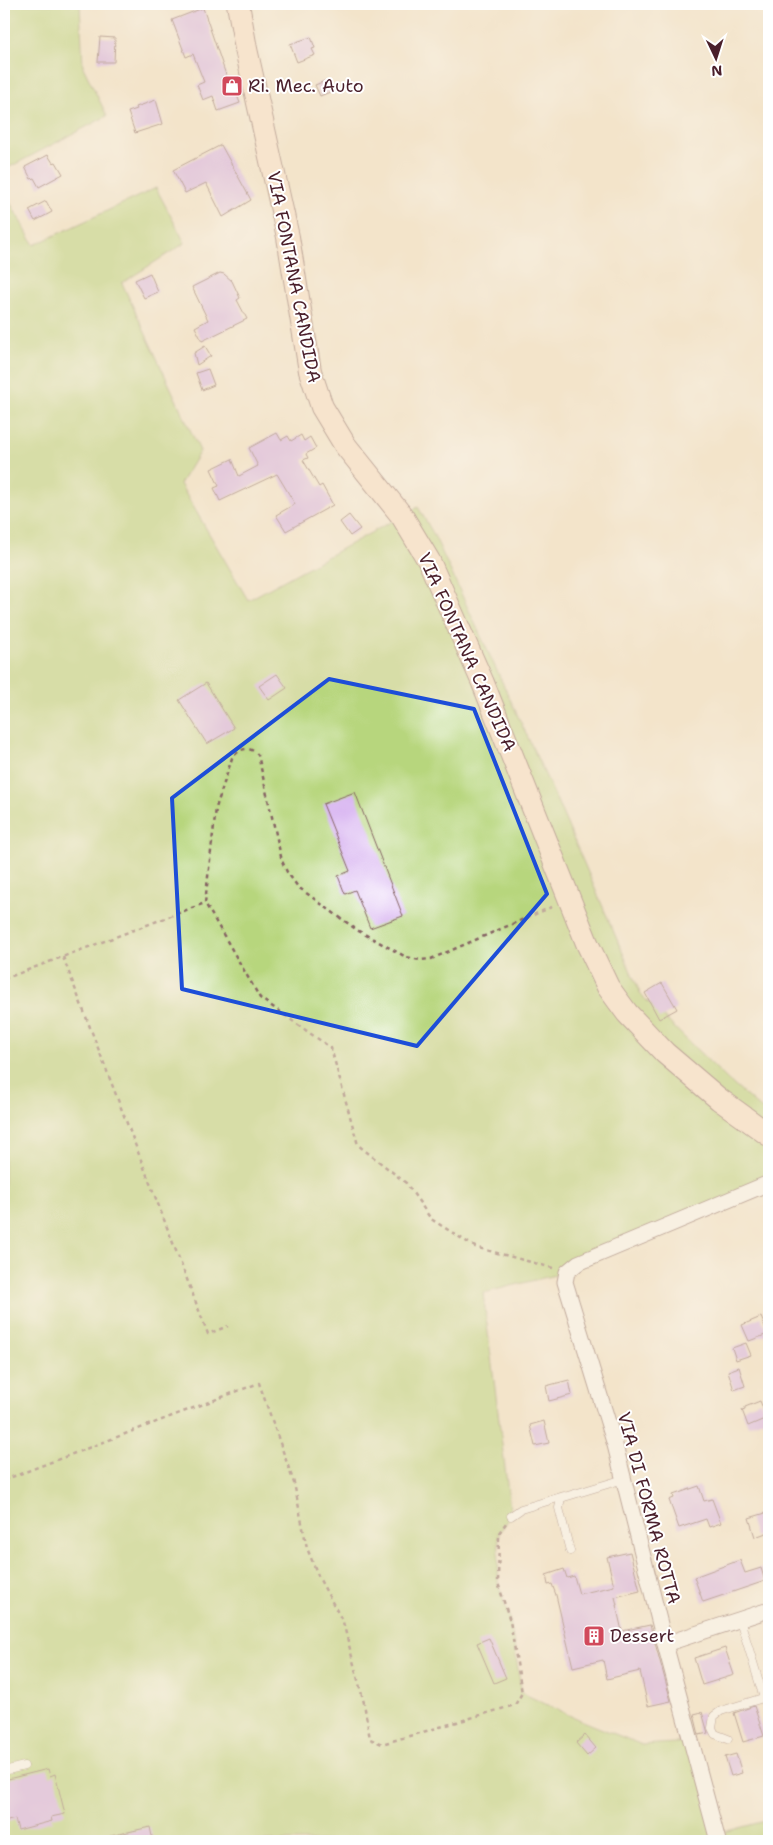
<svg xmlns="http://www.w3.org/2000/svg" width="773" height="1845" font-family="'Shantell Sans',sans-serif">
<rect width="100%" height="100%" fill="#fff"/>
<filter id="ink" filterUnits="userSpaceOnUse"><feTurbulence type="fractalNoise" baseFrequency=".02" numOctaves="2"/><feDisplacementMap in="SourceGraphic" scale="10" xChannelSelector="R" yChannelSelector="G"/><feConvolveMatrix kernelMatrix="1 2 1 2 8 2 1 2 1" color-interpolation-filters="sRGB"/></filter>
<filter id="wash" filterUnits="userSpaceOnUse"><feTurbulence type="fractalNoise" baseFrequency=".0096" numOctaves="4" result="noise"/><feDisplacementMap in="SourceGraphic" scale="20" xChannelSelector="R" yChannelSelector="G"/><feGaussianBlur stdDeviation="1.12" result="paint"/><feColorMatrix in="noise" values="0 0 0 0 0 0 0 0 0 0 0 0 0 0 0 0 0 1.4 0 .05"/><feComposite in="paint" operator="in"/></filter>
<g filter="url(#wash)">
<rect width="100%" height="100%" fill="#f3e4cb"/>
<!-- green -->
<g fill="#b7d67d" stroke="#807a54">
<path d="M 4,4 L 80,4 L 83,67 L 107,116 L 4,170 Z"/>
<path d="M 156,188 L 185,243 L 122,283 L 200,451 L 180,484 L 248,600 L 418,507 L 434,535 L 554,794 L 641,995 L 729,1081 L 769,1116 L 769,1186 L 567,1272 L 483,1293 L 511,1516 L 499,1533 L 498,1583 L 510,1621 L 522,1693 L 573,1717 L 642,1745 L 691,1742 L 716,1834 L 769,1820 L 769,1841 L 4,1841 L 4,192 L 34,245 Z"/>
</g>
<g id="blocks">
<!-- building -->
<g fill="#d3aaef">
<path d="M 203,8 L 227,78 L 230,77 L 240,103 L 218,111 L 213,96 L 203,100 L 197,85 L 204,82 L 193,54 L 186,57 L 172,20 Z"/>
<path d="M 100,37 L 115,38 L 114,62 L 98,62 Z"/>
<path d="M 311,37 L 315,48 L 312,49 L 315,55 L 297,62 L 290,44 Z"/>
<path d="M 325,81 L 330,92 L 320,96 L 315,85 Z"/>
<path d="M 156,100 L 163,124 L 135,133 L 128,112 L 137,109 L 136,107 Z"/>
<path d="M 221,145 L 251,200 L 223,217 L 206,183 L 185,193 L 173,170 Z"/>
<path d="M 48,155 L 53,163 L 56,162 L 63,174 L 39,187 L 34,178 L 31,179 L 25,167 Z"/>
<path d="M 46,201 L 52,212 L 35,221 L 29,210 Z"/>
<path d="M 150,273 L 158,292 L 144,298 L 135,280 Z"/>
<path d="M 220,273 L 224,274 L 232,281 L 240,298 L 237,300 L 247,319 L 202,341 L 195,327 L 208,320 L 192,287 Z"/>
<path d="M 205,346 L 211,356 L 197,365 L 194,353 Z"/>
<path d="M 208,369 L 214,385 L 202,390 L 196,373 Z"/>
<path d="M 277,433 L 281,440 L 288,436 L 291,441 L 301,435 L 304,441 L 310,437 L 316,448 L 306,454 L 308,458 L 303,460 L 319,487 L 322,485 L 333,505 L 286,531 L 276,515 L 295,504 L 277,474 L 220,501 L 214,488 L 219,486 L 211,469 L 232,459 L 239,476 L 258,466 L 249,448 Z"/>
<path d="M 349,515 L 360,529 L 350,536 L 340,522 Z"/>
<path d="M 277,674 L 287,688 L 269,700 L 259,686 Z"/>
<path d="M 206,683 L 234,728 L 207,744 L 179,700 Z"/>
<path d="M 355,792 L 403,916 L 370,928 L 355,890 L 345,894 L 338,876 L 350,871 L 323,804 Z"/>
<path d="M 662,983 L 677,1009 L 659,1019 L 645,993 Z"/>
<path d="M 761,1317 L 768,1334 L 749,1341 L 742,1325 Z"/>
<path d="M 746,1343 L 751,1355 L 736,1360 L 732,1348 Z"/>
<path d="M 739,1367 L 745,1386 L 734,1390 L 728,1371 Z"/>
<path d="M 569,1380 L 572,1395 L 549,1401 L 546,1386 Z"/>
<path d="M 760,1401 L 767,1418 L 748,1426 L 742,1410 L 745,1409 L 745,1407 Z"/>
<path d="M 544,1421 L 549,1443 L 535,1446 L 530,1425 Z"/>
<path d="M 699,1486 L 704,1501 L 712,1499 L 721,1523 L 709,1527 L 706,1519 L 679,1528 L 669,1500 L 674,1498 L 673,1495 Z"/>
<path d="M 769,1512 L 769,1532 L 755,1537 L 749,1518 Z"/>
<path d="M 630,1552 L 640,1591 L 615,1597 L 617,1605 L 616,1605 L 622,1631 L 650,1625 L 671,1701 L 648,1706 L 640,1671 L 607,1679 L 603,1660 L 573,1667 L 556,1595 L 552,1584 L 548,1585 L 546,1575 L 564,1569 L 567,1578 L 574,1576 L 579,1594 L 614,1586 L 607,1557 Z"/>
<path d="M 740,1560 L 745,1573 L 761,1568 L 765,1581 L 703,1602 L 694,1577 Z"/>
<path d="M 489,1638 L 506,1678 L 494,1683 L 477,1643 Z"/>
<path d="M 725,1648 L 734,1675 L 702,1685 L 694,1658 Z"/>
<path d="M 754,1706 L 764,1736 L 743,1742 L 734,1713 Z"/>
<path d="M 702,1712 L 708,1733 L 699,1735 L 694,1714 Z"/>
<path d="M 585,1735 L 596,1748 L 587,1756 L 576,1743 Z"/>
<path d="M 736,1754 L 742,1773 L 731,1776 L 725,1757 Z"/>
<path d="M 48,1769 L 50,1776 L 55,1774 L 65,1814 L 51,1817 L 52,1821 L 18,1830 L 15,1819 L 4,1822 L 4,1780 Z"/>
<path d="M 150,1827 L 153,1841 L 107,1841 L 106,1837 Z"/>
</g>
</g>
</g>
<g filter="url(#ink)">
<use href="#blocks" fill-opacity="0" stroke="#856463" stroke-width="1"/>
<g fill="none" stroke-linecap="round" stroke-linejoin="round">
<!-- service casing -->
<g stroke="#856463" stroke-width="9">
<g id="service">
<path d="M 511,1516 L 521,1509 L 564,1496"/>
<path d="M 570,1551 L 559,1508 L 561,1498 L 624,1479"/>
<path d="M 740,1620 L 764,1698"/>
<path d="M 728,1739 L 715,1734 L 712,1728 L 714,1716 L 721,1711 L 769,1696"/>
<path d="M 4,1771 L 24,1766"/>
</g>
</g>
<!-- minor casing -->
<g stroke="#856463" stroke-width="17">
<g id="minor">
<path d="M 665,1644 L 769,1610"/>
<path d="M 718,1841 L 665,1644 L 615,1445 L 565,1282 L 567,1272 L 578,1263 L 769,1183"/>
</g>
</g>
<!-- secondary casing -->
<g stroke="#856463" stroke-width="24">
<path id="secondary" d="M 238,4 L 246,49 L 288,237 L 310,371 L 322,407 L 345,445 L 402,516 L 429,561 L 483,683 L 587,943 L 608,987 L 627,1013 L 665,1053 L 719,1099 L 769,1135"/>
</g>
<!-- path -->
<g stroke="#856463" stroke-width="2.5" stroke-dasharray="4 4" stroke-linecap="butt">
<path d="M 63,957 L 208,1334 L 228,1326"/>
<path d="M 4,979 L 205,903"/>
<path d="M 553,1268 L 475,1247 L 431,1219 L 406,1183 L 358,1145 L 331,1048 L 260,998 L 205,903 L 216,808 L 232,758 C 240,748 249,745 258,755 L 282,861 L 287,872 L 298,887 L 357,930 L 406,957 L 420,960 L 431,959 L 554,906"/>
<path d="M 4,1480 L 259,1383 L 294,1483 L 307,1548 L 319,1578 L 343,1622 L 364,1703 L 370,1739 L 382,1744 L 515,1705 L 522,1693 L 510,1621 L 498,1583 L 499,1533 L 506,1523"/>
</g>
<!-- service -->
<use href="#service" stroke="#fff" stroke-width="8"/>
<!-- minor -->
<use href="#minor" stroke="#fff" stroke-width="15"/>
<!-- secondary -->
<use href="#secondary" stroke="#fde4d0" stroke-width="22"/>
<!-- rail -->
<path stroke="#4a1f2b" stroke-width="4" d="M 4,5 L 9,4"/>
</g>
</g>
<!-- marked area -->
<path d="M0 0H773V1845H0ZM 329,679 L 474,709 L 547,894 L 417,1046 L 182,989 L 172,798 Z" fill="#f3e4cb" fill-opacity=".55" fill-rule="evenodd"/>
<path fill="none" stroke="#1d4ed8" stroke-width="4" stroke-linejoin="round" d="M 329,679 L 474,709 L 547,894 L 417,1046 L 182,989 L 172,798 Z"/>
<!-- icons -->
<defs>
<g id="shop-square" transform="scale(1.125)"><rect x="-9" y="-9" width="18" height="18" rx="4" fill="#d1495b" stroke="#fff"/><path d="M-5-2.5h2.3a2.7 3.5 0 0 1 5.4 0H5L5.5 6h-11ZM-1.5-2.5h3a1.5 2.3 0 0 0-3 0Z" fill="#fff"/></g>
<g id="building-square" transform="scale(1.125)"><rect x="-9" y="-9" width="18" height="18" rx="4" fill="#d1495b" stroke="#fff"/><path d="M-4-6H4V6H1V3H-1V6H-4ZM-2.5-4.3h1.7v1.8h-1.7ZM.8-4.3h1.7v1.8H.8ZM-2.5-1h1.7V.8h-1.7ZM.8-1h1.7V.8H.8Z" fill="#fff"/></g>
</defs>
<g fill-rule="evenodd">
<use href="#shop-square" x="232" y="86"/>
<use href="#building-square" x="594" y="1636"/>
</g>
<g text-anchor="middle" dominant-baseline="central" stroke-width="4" stroke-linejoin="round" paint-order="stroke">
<!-- poi labels -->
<g font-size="18" fill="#4a1f2b" stroke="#fff" text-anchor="start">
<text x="248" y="86">Ri. Mec. Auto</text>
<text x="610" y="1636">Dessert</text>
</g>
<!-- street labels -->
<g font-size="18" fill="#4a1f2b" stroke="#fff">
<text transform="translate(294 277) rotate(79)">VIA FONTANA CANDIDA</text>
<text transform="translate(467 652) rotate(66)">VIA FONTANA CANDIDA</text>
<text transform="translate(649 1508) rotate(75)">VIA DI FORMA ROTTA</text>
</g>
</g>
<!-- margin -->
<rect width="773" height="1845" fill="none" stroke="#fff" stroke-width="20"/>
<!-- north arrow -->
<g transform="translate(716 58) rotate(176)" stroke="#ffffff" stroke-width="4" paint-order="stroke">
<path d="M0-4L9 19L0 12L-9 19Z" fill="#4a1f2b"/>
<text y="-8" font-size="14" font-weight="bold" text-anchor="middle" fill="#4a1f2b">N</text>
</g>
</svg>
